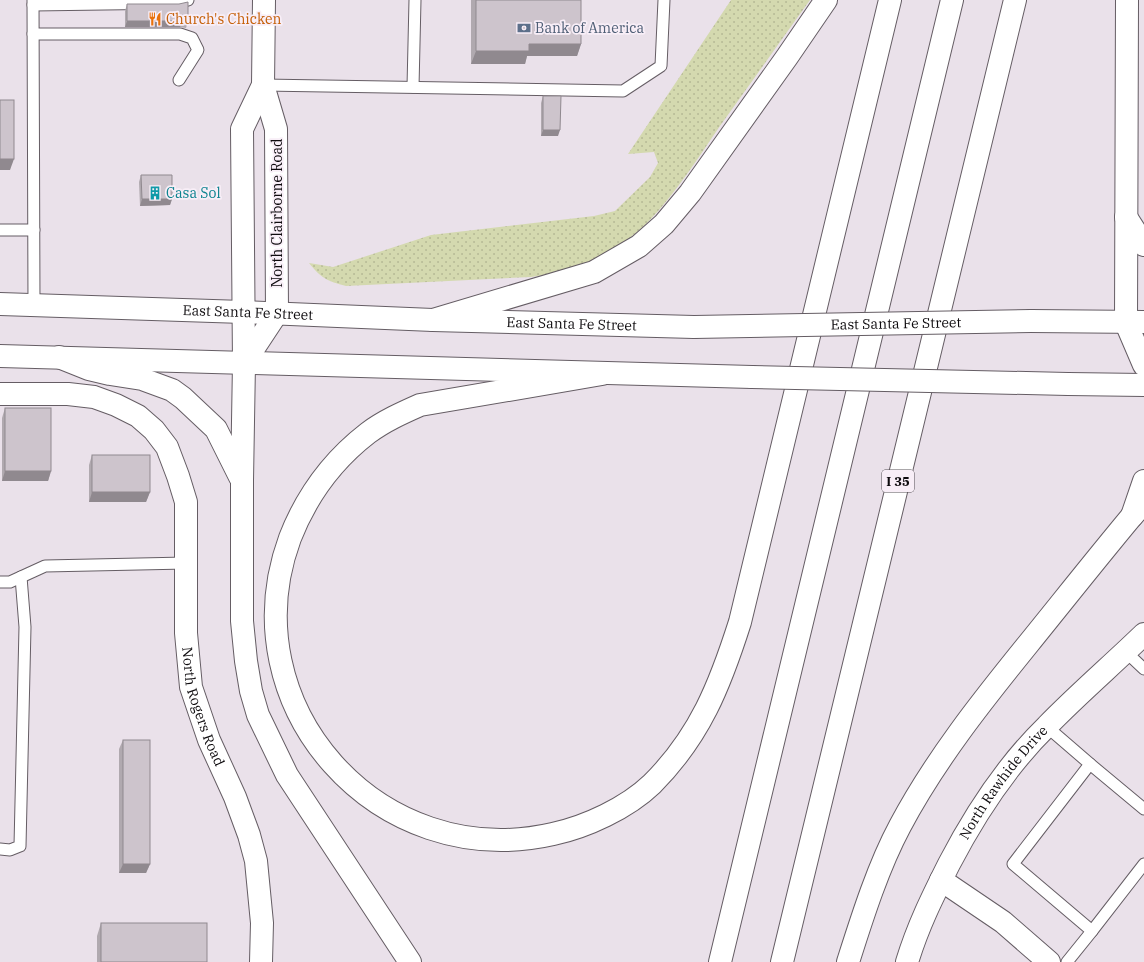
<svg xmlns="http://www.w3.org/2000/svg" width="1144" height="962" font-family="'IBM Plex Serif',serif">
<defs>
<pattern id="grass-dots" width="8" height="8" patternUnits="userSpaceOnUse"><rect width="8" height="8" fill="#d4d9af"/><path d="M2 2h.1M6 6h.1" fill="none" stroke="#b5b995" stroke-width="1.8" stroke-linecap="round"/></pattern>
</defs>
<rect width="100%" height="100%" fill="#eae1ea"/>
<!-- grass -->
<path fill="url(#grass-dots)" d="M 731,0 L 810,0 C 780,42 750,84 720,126 C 698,158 676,193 649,221 C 636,234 621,245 606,254 C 583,269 557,273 531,277 L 346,286 C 327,281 321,278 309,263 L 333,267 L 431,235 L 594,216 L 615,211 L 650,177 L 658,163 L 654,152 L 628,154 Z"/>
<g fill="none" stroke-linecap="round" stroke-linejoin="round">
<!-- lane casing -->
<g stroke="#655d64" stroke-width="13">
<g id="lane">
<path d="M 33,0 L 34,305"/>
<path d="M 33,5 L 177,3 L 188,0"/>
<path d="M 33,34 L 180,34 L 192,38 L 198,50 L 179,80"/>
<path d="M 263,85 L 623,91 L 661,66 L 664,0"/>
<path d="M 413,87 L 415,0"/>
<path d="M 0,230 L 34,230"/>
<path d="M 0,582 L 10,582 L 45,566 L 186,563"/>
<path d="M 1126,652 L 1144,669"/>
<path d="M 1046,726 L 1090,764 L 1013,864 L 1092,931 L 1067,962"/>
<path d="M 1090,764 L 1144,809"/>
<path d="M 0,849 L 10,850 L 20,846 L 25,627 L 21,577"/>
<path d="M 1092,931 L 1144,864"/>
</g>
</g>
<!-- street casing -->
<g stroke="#655d64" stroke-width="24">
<path id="street" d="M 941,880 L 1003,922 L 1049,962"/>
</g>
<!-- secondary casing -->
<g stroke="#655d64" stroke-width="24">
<g id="secondary">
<path d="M 244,363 L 277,313 L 276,129 L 263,85 L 264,0"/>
<path d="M 244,363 L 242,129 L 263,85"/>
<path id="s1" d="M 0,394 L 68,394 L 94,397 L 116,405 L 138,416 L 154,430 L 167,447 L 178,476 L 186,502 L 186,633 L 191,687 L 209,740 L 235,797 L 249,835 L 256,861 L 262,923 L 261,962"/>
<path id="s2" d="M 907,962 C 918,926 932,898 949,864 C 975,814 1006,766 1047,726 C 1078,694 1112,665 1144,634"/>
</g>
</g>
<!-- primary casing -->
<g stroke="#655d64" stroke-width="24">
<g id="primary">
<path id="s3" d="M 0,304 L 243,312 L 433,320 L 694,327"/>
<path d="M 1031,321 L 1144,322"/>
<path d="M 0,356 L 752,377"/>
<path d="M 1068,384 L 1144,385"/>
</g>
</g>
<!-- highway casing -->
<g stroke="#655d64" stroke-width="24">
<g id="highway">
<path d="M 1127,0 L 1126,323 L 1144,365"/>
<path d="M 1126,217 L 1144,245"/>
<path d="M 433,320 L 594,272 L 639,246 L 664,224 L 690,193 L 787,57 L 826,0"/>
<path d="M 59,357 L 89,369 L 110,374 L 142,379 L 172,390 L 183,398 L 216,429 L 240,477"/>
<path d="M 244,363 L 242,480 L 242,621 L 246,661 L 251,691 L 258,715 L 287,775 L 410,962"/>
<path d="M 602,374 L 420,405 C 402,413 384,421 368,433 C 333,460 306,497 290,538 C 228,706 379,874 553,834 C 586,827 627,808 652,784 C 700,736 720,685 740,622 L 890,0"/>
<path d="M 1132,516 L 1144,481"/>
<path d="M 720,962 L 952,0"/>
<path d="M 782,962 L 1015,0"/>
<path d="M 848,962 C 862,918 878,867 900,826 C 935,760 982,701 1029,643 C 1063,601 1097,558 1132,516 L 1144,503"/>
</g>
</g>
<!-- lane -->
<use href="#lane" stroke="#fff" stroke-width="11"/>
<!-- street -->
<use href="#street" stroke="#fff" stroke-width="22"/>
<!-- secondary -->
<use href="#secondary" stroke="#fff" stroke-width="22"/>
<!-- primary -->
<use href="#primary" stroke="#fff" stroke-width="22"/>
<!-- highway -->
<use href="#highway" stroke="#fff" stroke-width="22"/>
<!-- primary-bridge casing -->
<g stroke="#655d64" stroke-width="24" stroke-linecap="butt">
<g id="primary-bridge">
<path id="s4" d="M 694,327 L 1031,321"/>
<path d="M 752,377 L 1068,384"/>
</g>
</g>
<!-- primary-bridge -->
<use href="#primary-bridge" stroke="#fff" stroke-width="22"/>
</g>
<!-- wall -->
<g fill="#b0a9af">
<path d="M 471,0 L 581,0 L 581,44 L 577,56 L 527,56 L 525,64 L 471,64 Z"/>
<path d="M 127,4 L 188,22 L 186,28 L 180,27 L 125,27 L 125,11 Z"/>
<path d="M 543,96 L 558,136 L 541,136 L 541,103 Z"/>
<path d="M 141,175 L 172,199 L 170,205 L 140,206 L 139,182 Z"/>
<path d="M 5,408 L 51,471 L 48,481 L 2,481 L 2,418 Z"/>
<path d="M 92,455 L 150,492 L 146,502 L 89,502 L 89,465 Z"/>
<path d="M 123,740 L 150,864 L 146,873 L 119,873 L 119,749 Z"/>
<path d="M 101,923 L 207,962 L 97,962 L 97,936 Z"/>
</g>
<!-- shaded-wall -->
<g fill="#90898f">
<path d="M 127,21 L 182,21 L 180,27 L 125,27 Z"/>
<path d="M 529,44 L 581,44 L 577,56 L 527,56 L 525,64 L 471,64 L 476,51 Z"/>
<path d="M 543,130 L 560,130 L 558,136 L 541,136 Z"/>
<path d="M 0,159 L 14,159 L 10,170 L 0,170 Z"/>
<path d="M 142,199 L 172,199 L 170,205 L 140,206 Z"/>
<path d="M 5,471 L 51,471 L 48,481 L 2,481 Z"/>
<path d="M 92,492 L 150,492 L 146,502 L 89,502 Z"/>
<path d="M 123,864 L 150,864 L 146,873 L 119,873 Z"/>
</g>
<!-- building -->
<g fill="#cdc4cc" stroke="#90898f">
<path d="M 476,0 L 581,0 L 581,44 L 529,44 L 529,51 L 476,51 Z"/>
<path d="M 188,2 L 188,22 L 182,21 L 127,21 L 127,4 L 179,4 Z"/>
<path d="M 543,96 L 561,96 L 560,130 L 543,130 Z"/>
<rect x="0" y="100" width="14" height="59"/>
<path d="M 141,175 L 172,175 L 172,199 L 142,199 Z"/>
<rect x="5" y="408" width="46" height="63"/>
<rect x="92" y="455" width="58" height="37"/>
<rect x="123" y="740" width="27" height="124"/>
<rect x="101" y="923" width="106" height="39"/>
</g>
<!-- icons -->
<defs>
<g id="restaurant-bare" transform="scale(1.08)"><path d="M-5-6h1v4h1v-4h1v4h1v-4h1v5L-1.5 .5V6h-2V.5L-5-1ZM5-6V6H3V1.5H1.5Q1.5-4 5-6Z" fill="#e8710a" stroke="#f8eef7" stroke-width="2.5" paint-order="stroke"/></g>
<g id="bank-bare" transform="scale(1.08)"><path d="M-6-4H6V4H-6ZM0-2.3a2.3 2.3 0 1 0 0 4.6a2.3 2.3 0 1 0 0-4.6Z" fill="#5c6f8a" stroke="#f8eef7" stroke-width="2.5" paint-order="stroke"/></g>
<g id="building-bare" transform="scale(1.08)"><path d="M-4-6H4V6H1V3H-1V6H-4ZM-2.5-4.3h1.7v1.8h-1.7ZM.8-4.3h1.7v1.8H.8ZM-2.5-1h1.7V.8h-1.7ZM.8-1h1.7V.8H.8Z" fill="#0f9aa8" stroke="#f8eef7" stroke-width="2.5" paint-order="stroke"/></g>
</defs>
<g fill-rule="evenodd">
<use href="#restaurant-bare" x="155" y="19"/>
<use href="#bank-bare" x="524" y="28"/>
<use href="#building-bare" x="155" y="193"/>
</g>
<g text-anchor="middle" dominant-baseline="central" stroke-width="3.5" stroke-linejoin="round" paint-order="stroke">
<!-- shield labels -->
<rect fill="#f8eef7" stroke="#544f54" stroke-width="1" x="882" y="470" width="32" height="22" rx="3"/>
<g font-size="13" font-weight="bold" fill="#0e0b0e">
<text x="898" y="481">I 35</text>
</g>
<!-- food labels -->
<g font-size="14" fill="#c56008" stroke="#f8eef7" text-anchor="start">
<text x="166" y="19">Church's Chicken</text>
</g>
<!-- service labels -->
<g font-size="14" fill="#4e5e75" stroke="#f8eef7" text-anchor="start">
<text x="535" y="28">Bank of America</text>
</g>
<!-- culture labels -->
<g font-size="14" fill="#0d838f" stroke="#f8eef7" text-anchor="start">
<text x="166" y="193">Casa Sol</text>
</g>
<!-- street labels -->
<g font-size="14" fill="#0e0b0e" stroke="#f8eef7">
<text transform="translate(277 213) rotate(-90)">North Clairborne Road</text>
<text stroke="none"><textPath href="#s3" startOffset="248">East Santa Fe Street</textPath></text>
<text stroke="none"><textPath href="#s3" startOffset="572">East Santa Fe Street</textPath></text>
<text stroke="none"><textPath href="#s4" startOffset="202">East Santa Fe Street</textPath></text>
<text stroke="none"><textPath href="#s1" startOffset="450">North Rogers Road</textPath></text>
<text stroke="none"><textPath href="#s2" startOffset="205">North Rawhide Drive</textPath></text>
</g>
</g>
</svg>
